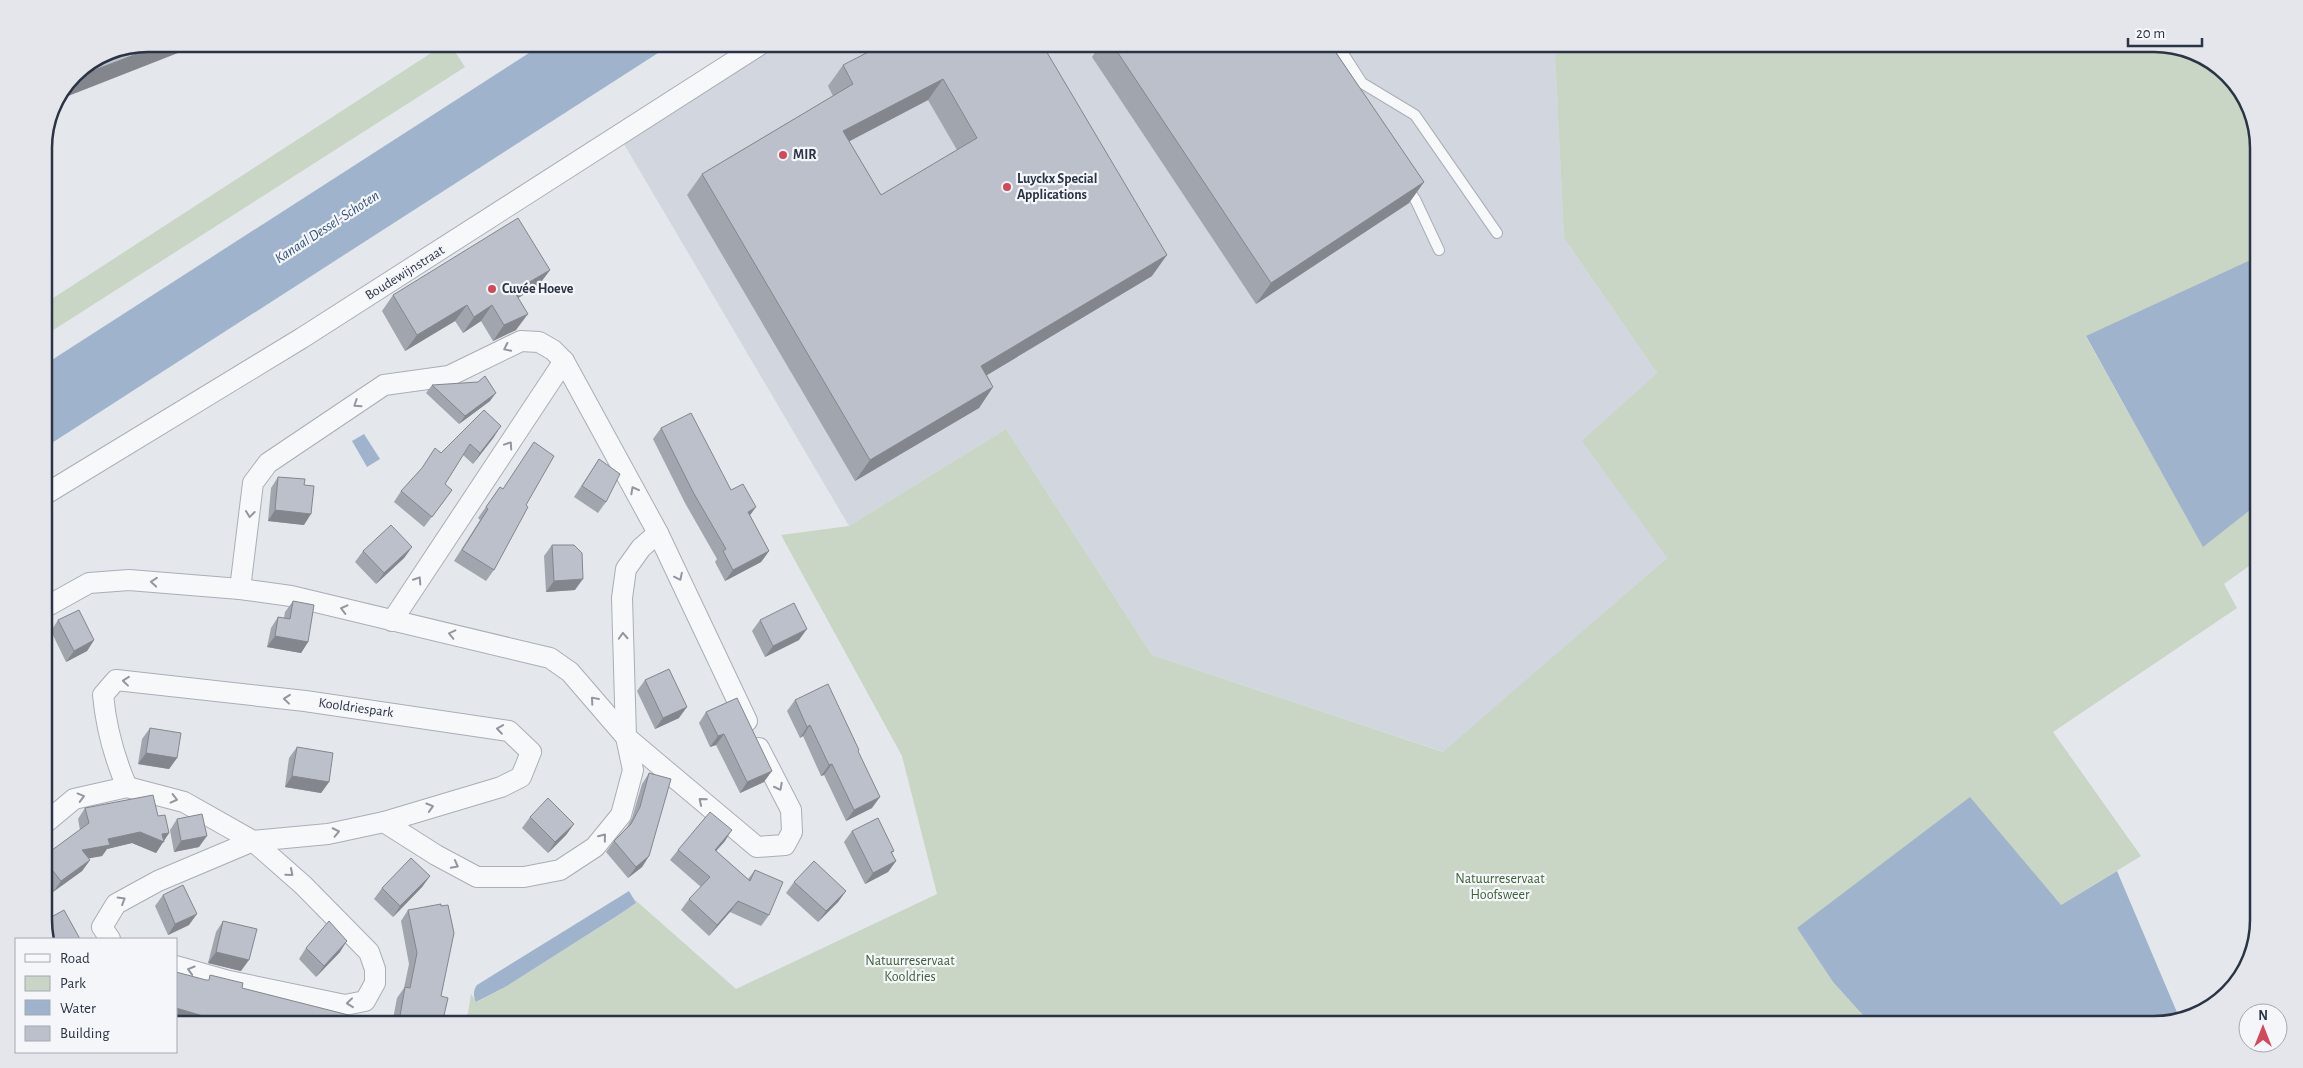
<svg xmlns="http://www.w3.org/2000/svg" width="2303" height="1068" font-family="'Alegreya Sans',sans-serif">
<rect width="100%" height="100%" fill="#e4e7ec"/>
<!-- built -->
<path fill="#d2d6de" d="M 776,44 L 1575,44 L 1555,55 L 1564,238 L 1657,373 L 1583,441 L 1667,558 L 1444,752 L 1152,655 L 1006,429 L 849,526 L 624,144 Z"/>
<!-- green -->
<g fill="#c9d6c5">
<path d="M 445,44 L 450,44 L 465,67 L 44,336 L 44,304 Z"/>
<path d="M 1575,44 L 2154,44 L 2195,52 L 2241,90 L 2259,142 L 2259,256 L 2086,337 L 2203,546 L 2259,503 L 2259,559 L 2224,584 L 2237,608 L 2053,732 L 2141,856 L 2061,905 L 1797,928 L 1833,982 L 1871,1024 L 460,1024 L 468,1013 L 471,994 L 477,1002 L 507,986 L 620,914 L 636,903 L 633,898 L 736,989 L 937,894 L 902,756 L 781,535 L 849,526 L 1006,429 L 1152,655 L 1443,752 L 1667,558 L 1582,441 L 1657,373 L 1564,238 L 1555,55 Z"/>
</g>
<!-- water -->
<g fill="#9fb4cc">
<path d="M 543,44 L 672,44 L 44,448 L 44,365 Z"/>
<path d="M 2259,256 L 2259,503 L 2203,547 L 2086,336 Z"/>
<path d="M 364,434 L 380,459 L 367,467 L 352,441 Z"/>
<path d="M 1970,797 L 2061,905 L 2117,871 L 2179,1017 L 2154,1024 L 1871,1024 L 1833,982 L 1797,928 Z"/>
<path d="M 629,891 L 636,903 L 620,914 L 507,986 L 476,1002 C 473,996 473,990 477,985 Z"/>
</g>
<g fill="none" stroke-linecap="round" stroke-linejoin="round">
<!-- service casing -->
<g stroke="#a9aeb7" stroke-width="12">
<g id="service">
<path d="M 1337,44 L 1362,83 L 1415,115 L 1497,233"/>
<path d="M 1407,187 L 1416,201 L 1439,250"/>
</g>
</g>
<!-- minor casing -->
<g stroke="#a9aeb7" stroke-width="22">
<g id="minor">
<path d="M 44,495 L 302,338 L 761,44"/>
<path d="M 240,589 L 291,596 L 550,658 L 570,672 L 626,737 L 757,847 L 785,845 L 792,832 L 791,810 L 759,748"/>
<path d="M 44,608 L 89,583 L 129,580 L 240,589 L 253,483 L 268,463 L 384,385 L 449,376 L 521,341 L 539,342 L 553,350 L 564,361 L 658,533 L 747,721"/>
<path d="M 392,621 L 564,361"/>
<path d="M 384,822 L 436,855 L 477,877 L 524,877 L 560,870 L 595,847 L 621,815 L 633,770 L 626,737 L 622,598 L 626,569 L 641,548 L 658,533"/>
<path d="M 44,824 L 74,799 L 127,787 L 184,802 L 253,841 L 303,885 L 369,952 L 375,969 L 375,983 L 365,1001 L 345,1005 L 229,981 L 176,966"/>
<path d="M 110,939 L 102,927 L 116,904 L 158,881 L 253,841 L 328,834 L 384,822 L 501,787 L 521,777 L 531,752 L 509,731 L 305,701 L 116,680 L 103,695 C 106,727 114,757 127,787"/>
</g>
</g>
<!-- service -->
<use href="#service" stroke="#f7f8fa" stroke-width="10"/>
<!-- minor -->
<use href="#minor" stroke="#f7f8fa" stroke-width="20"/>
</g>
<!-- wall -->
<g fill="#a1a5ae" fill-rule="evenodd">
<path d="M 1042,44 L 1152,276 L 987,375 L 993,387 L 979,408 L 855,481 L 687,195 L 702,174 L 833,96 L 828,86 L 843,65 ZM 928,100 L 957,150 L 881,195 L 849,141 Z"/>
<path d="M 1101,44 L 1330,44 L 1424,182 L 1409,203 L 1256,304 L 1092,57 Z"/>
<path d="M 550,270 L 538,286 L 518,298 L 516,330 L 493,341 L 481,321 L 463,333 L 455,321 L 405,351 L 382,311 L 393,295 Z"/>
<path d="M 432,385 L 490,401 L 459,424 L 426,393 Z"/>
<path d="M 661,428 L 731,490 L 750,516 L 769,551 L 761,562 L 725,581 L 715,562 L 717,559 L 685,503 L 653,439 Z"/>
<path d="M 494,437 L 473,464 L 463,455 L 445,484 L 445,500 L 424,527 L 394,502 L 401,491 L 441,453 Z"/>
<path d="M 599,459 L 606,502 L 598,513 L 574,497 Z"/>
<path d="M 278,477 L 304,525 L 268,521 L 271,488 Z"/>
<path d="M 500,487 L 526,505 L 494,570 L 486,581 L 454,561 L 480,520 L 478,518 Z"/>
<path d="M 552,545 L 575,590 L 546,592 L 544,556 Z"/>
<path d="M 412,547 L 404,558 L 376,584 L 355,562 L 363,551 Z"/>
<path d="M 293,601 L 308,642 L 301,653 L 267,647 L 271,628 L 278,617 L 284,618 L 285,612 Z"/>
<path d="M 58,620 L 94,640 L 87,651 L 66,662 L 51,631 Z"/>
<path d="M 760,620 L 799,640 L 765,657 L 752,631 Z"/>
<path d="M 645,680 L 679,718 L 655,729 L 637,691 Z"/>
<path d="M 795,700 L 859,750 L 858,752 L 872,808 L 846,821 L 824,775 L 821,776 L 803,736 L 800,738 L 787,711 Z"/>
<path d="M 706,712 L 764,782 L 740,793 L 716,745 L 710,747 L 699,723 Z"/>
<path d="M 150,728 L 177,758 L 169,769 L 138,764 L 142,739 Z"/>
<path d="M 297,747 L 329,782 L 321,793 L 285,787 L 289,758 Z"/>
<path d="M 649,773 L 649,856 L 642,867 L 628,878 L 606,852 L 614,841 L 627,827 L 632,818 L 642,784 Z"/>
<path d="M 85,808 L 158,816 L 169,833 L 156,853 L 132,843 L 107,849 L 102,856 L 88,858 L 90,860 L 82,871 L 53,892 L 44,880 L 44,856 L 80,830 L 78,819 Z"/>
<path d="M 530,817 L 574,824 L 566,835 L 548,853 L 522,828 Z"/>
<path d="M 177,819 L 199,847 L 174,852 L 170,830 Z"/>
<path d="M 852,831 L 894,851 L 892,853 L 896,861 L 888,872 L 865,884 L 844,842 Z"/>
<path d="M 725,841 L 716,851 L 748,879 L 755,870 L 769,915 L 761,926 L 730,912 L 709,936 L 681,910 L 689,899 L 701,887 L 670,860 L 678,850 Z"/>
<path d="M 430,876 L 422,887 L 393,917 L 374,899 L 382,888 Z"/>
<path d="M 794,882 L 846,891 L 838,902 L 818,922 L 786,893 Z"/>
<path d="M 163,895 L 189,925 L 168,935 L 155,906 Z"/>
<path d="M 408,910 L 441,996 L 442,1024 L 392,1024 L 397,998 L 404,988 L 409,964 L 401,921 Z"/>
<path d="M 44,921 L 80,939 L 49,939 L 44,926 Z"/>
<path d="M 223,921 L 241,971 L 208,963 L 216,932 Z"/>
<path d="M 306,948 L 340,952 L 316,977 L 299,959 Z"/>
</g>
<!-- shaded-wall -->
<g fill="#83868d">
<path d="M 163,44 L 189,44 L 183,51 L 58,100 L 71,79 Z"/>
<path d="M 943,79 L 928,100 L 829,152 L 843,131 Z"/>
<path d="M 1424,182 L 1409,203 L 1256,304 L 1271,283 Z"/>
<path d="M 1167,255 L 1152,276 L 967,387 L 981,366 Z"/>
<path d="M 550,270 L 538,286 L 503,307 L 514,291 Z"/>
<path d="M 467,305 L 455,321 L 405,351 L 417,335 Z"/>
<path d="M 492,305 L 481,321 L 463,333 L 474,317 Z"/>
<path d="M 528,314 L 516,330 L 493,341 L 504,325 Z"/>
<path d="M 993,387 L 979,408 L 855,481 L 870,460 Z"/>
<path d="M 496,393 L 490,401 L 459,424 L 465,416 Z"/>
<path d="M 501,426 L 494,437 L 473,464 L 480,453 Z"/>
<path d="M 756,507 L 748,518 L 748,512 Z"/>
<path d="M 275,510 L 311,514 L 304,525 L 268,521 Z"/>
<path d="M 412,547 L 404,558 L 376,584 L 384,573 Z"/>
<path d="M 769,551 L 761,562 L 725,581 L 733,570 Z"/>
<path d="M 583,579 L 575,590 L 546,592 L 554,581 Z"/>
<path d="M 807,629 L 799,640 L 765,657 L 773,646 Z"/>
<path d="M 275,636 L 308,642 L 301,653 L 267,647 Z"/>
<path d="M 94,640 L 87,651 L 66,662 L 74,651 Z"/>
<path d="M 687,707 L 679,718 L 655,729 L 663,718 Z"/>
<path d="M 810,725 L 803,736 L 800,738 L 807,727 Z"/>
<path d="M 724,734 L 716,745 L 710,747 L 718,736 Z"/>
<path d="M 146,753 L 177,758 L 169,769 L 138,764 Z"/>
<path d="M 832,764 L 824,775 L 821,776 L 829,765 Z"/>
<path d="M 772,771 L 764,782 L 740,793 L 747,782 Z"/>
<path d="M 292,776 L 329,782 L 321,793 L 285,787 Z"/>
<path d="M 880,797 L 872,808 L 846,821 L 854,810 Z"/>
<path d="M 574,824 L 566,835 L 548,853 L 555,842 Z"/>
<path d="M 732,830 L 725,841 L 707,861 L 715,850 Z"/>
<path d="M 140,832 L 162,834 L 169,833 L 156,853 L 132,843 L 107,849 L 102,856 L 75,861 L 82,850 L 108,839 Z"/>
<path d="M 207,836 L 199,847 L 174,852 L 181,841 Z"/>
<path d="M 649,856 L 642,867 L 628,878 L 636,867 Z"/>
<path d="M 90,860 L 82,871 L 53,892 L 61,881 Z"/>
<path d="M 896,861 L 888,872 L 865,884 L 873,873 Z"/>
<path d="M 430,876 L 422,887 L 393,917 L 400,906 Z"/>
<path d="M 846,891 L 838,902 L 818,922 L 826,911 Z"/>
<path d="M 738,901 L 730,912 L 709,936 L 717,925 Z"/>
<path d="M 197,914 L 189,925 L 168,935 L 175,924 Z"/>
<path d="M 347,941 L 340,952 L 316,977 L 324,966 Z"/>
<path d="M 216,952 L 249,960 L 241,971 L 208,963 Z"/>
<path d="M 176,1008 L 240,1024 L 187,1024 L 176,1021 Z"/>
<path d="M 400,1016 L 441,1024 L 394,1024 Z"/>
</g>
<!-- building -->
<g fill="#bbc0ca" stroke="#83868d" fill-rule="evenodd">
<path d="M 149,44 L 163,44 L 71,79 L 75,74 L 109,52 Z"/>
<path d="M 884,44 L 1042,44 L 1167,255 L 981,366 L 993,387 L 870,460 L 702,174 L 853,84 L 843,65 ZM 943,79 L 977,138 L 881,195 L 843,131 Z"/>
<path d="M 1112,44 L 1330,44 L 1424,182 L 1271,283 Z"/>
<path d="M 518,218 L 550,270 L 514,291 L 528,314 L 504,325 L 492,305 L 474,317 L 467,305 L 417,335 L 393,295 Z"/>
<path d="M 485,376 L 496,393 L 465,416 L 432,385 L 478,382 Z"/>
<path d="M 484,410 L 501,426 L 480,453 L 470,444 L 445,484 L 452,490 L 432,517 L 401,491 L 422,468 L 435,448 L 441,453 Z"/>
<path d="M 691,413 L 731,490 L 743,484 L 756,507 L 748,512 L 769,551 L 733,570 L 723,551 L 726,549 L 693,492 L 661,428 Z"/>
<path d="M 534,442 L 554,456 L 526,505 L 528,507 L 494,570 L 462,550 L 488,509 L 486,507 L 500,487 L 503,489 Z"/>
<path d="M 599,459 L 620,474 L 606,502 L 582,486 Z"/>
<path d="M 278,477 L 305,479 L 304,485 L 314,486 L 311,514 L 275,510 Z"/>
<path d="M 391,525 L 412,547 L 384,573 L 363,551 Z"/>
<path d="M 552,545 L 574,545 L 582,553 L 583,579 L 554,581 Z"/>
<path d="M 293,601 L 314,605 L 308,642 L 275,636 L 278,617 L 290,619 Z"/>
<path d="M 794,603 L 807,629 L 773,646 L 760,620 Z"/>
<path d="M 79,610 L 94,640 L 74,651 L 58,620 Z"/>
<path d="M 669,669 L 687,707 L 663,718 L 645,680 Z"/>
<path d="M 828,684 L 859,750 L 858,751 L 880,797 L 854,810 L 832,764 L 829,765 L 810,725 L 807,727 L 795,700 Z"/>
<path d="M 737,698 L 772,771 L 747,782 L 724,734 L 718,736 L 706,712 Z"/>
<path d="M 150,728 L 181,733 L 177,758 L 146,753 Z"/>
<path d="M 297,747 L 333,753 L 329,782 L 292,776 Z"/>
<path d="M 649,773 L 671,779 L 649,856 L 636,867 L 614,841 L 631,824 L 640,807 Z"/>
<path d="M 153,795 L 158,816 L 165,815 L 169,833 L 162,834 L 164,842 L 140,832 L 108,839 L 110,845 L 82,850 L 90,860 L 61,881 L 44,860 L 44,856 L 89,823 L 85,808 Z"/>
<path d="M 548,798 L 574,824 L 555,842 L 530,817 Z"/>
<path d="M 710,812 L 732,830 L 715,850 L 750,881 L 755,870 L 783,882 L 769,915 L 738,901 L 717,925 L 689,899 L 710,877 L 678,850 Z"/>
<path d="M 202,814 L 207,836 L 181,841 L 177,819 Z"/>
<path d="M 878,818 L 894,851 L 891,852 L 896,861 L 873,873 L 852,831 Z"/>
<path d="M 411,858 L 430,876 L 400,906 L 382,888 Z"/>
<path d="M 814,861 L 846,891 L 826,911 L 794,882 Z"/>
<path d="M 183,885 L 197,914 L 175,924 L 163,895 Z"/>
<path d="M 441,904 L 441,906 L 448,905 L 454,933 L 441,996 L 448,998 L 442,1024 L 400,1016 L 405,987 L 410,988 L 417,953 L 408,910 Z"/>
<path d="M 64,910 L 80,939 L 52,939 L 44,924 L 44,921 Z"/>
<path d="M 223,921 L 257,929 L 249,960 L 216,952 Z"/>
<path d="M 329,921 L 347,941 L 324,966 L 306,948 Z"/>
<path d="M 176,972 L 206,980 L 209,980 L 210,975 L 243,983 L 242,988 L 384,1024 L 240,1024 L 203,1016 L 176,1008 Z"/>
</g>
<!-- one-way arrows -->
<defs><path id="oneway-chevron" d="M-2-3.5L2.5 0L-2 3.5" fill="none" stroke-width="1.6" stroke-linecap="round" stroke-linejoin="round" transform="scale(1.25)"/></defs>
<g stroke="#9196a0">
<use href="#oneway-chevron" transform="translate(507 348) rotate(154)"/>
<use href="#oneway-chevron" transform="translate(357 404) rotate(146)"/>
<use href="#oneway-chevron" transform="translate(509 445) rotate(-56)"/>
<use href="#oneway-chevron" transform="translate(634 490) rotate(-118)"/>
<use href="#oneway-chevron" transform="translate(250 514) rotate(97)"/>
<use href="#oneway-chevron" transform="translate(679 577) rotate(64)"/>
<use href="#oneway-chevron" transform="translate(418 580) rotate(-57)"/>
<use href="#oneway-chevron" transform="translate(154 582) rotate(-175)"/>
<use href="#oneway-chevron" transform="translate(344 609) rotate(-166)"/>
<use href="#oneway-chevron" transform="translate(452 634) rotate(-167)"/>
<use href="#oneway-chevron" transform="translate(623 636) rotate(-93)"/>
<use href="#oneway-chevron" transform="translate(126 681) rotate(-174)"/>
<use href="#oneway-chevron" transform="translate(287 699) rotate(-174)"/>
<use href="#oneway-chevron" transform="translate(594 700) rotate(-131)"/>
<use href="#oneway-chevron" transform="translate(500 729) rotate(-172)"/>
<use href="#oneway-chevron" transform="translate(779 787) rotate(63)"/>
<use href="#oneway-chevron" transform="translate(81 797) rotate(-15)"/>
<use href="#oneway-chevron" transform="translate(174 799) rotate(14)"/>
<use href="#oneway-chevron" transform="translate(702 801) rotate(-140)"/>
<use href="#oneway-chevron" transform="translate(430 807) rotate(-17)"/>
<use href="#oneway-chevron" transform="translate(336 832) rotate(-12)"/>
<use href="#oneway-chevron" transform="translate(603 837) rotate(-51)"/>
<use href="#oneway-chevron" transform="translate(455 865) rotate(28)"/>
<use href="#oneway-chevron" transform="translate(290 873) rotate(41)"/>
<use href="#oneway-chevron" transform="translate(122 900) rotate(-31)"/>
<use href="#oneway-chevron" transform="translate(191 970) rotate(-164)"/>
<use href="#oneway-chevron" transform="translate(350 1003) rotate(174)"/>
</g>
<!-- markers -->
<g fill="#d1495b" stroke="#f4f6f9" stroke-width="2">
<circle cx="783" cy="155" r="5"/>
<circle cx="1007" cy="187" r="5"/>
<circle cx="492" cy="289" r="5"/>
</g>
<g text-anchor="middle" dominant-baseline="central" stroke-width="4.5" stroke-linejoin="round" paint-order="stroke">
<!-- poi labels -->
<g font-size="14" font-weight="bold" fill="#2b3445" stroke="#f4f6f9" text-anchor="start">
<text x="793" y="155">MIR</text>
<text x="1017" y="179">Luyckx Special<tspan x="1017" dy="16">Applications</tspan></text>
<text x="502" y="289">Cuvée Hoeve</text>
</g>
<!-- street labels -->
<g font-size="14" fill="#2b3445" stroke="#f4f6f9">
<text transform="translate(405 273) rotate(-32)">Boudewijnstraat</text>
<text transform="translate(356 708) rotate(8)">Kooldriespark</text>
</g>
<!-- park labels -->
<g font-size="14" fill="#3f6138" stroke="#f4f6f9">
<text x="1500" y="879">Natuurreservaat<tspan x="1500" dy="16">Hoofsweer</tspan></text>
<text x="910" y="961">Natuurreservaat<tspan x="910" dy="16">Kooldries</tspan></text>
</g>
<!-- water labels -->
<g font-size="15" font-style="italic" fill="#34527a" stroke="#f4f6f9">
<text transform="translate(327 227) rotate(-33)">Kanaal Dessel-Schoten</text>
</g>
</g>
<!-- crop -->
<path d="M0 0H2303V1068H0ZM148 52H2154A96 96 0 0 1 2250 148V920A96 96 0 0 1 2154 1016H148A96 96 0 0 1 52 920V148A96 96 0 0 1 148 52Z" fill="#e4e6eb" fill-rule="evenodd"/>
<path fill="none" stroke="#2b3445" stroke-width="2.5" d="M148 52H2154A96 96 0 0 1 2250 148V920A96 96 0 0 1 2154 1016H148A96 96 0 0 1 52 920V148A96 96 0 0 1 148 52Z"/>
<!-- legend -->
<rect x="15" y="938" width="162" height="115" fill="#f4f6f9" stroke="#a4a8b1"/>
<rect x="25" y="954" width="25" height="8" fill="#f7f8fa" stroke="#a4a8b1"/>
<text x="60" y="963" font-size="15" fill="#2b3445">Road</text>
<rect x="25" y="976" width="25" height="15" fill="#c9d6c5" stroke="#a4a8b1"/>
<text x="60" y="988" font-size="15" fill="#2b3445">Park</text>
<rect x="25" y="1000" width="25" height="15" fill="#9fb4cc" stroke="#a4a8b1"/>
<text x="60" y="1013" font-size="15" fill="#2b3445">Water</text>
<rect x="25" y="1026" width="25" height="15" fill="#bbc0ca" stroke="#a4a8b1"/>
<text x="60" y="1038" font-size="15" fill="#2b3445">Building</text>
<!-- north arrow -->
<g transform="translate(2263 1028)"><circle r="24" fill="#f4f6f9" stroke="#a4a8b1"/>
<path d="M0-4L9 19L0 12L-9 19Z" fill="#d1495b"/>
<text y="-8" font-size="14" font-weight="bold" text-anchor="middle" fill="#2b3445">N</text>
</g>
<!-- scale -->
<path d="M2128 38v8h74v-8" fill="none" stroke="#2b3445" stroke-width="2.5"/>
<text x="2136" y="38" font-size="15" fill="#2b3445" stroke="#f4f6f9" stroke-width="4" paint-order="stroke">20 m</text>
</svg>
